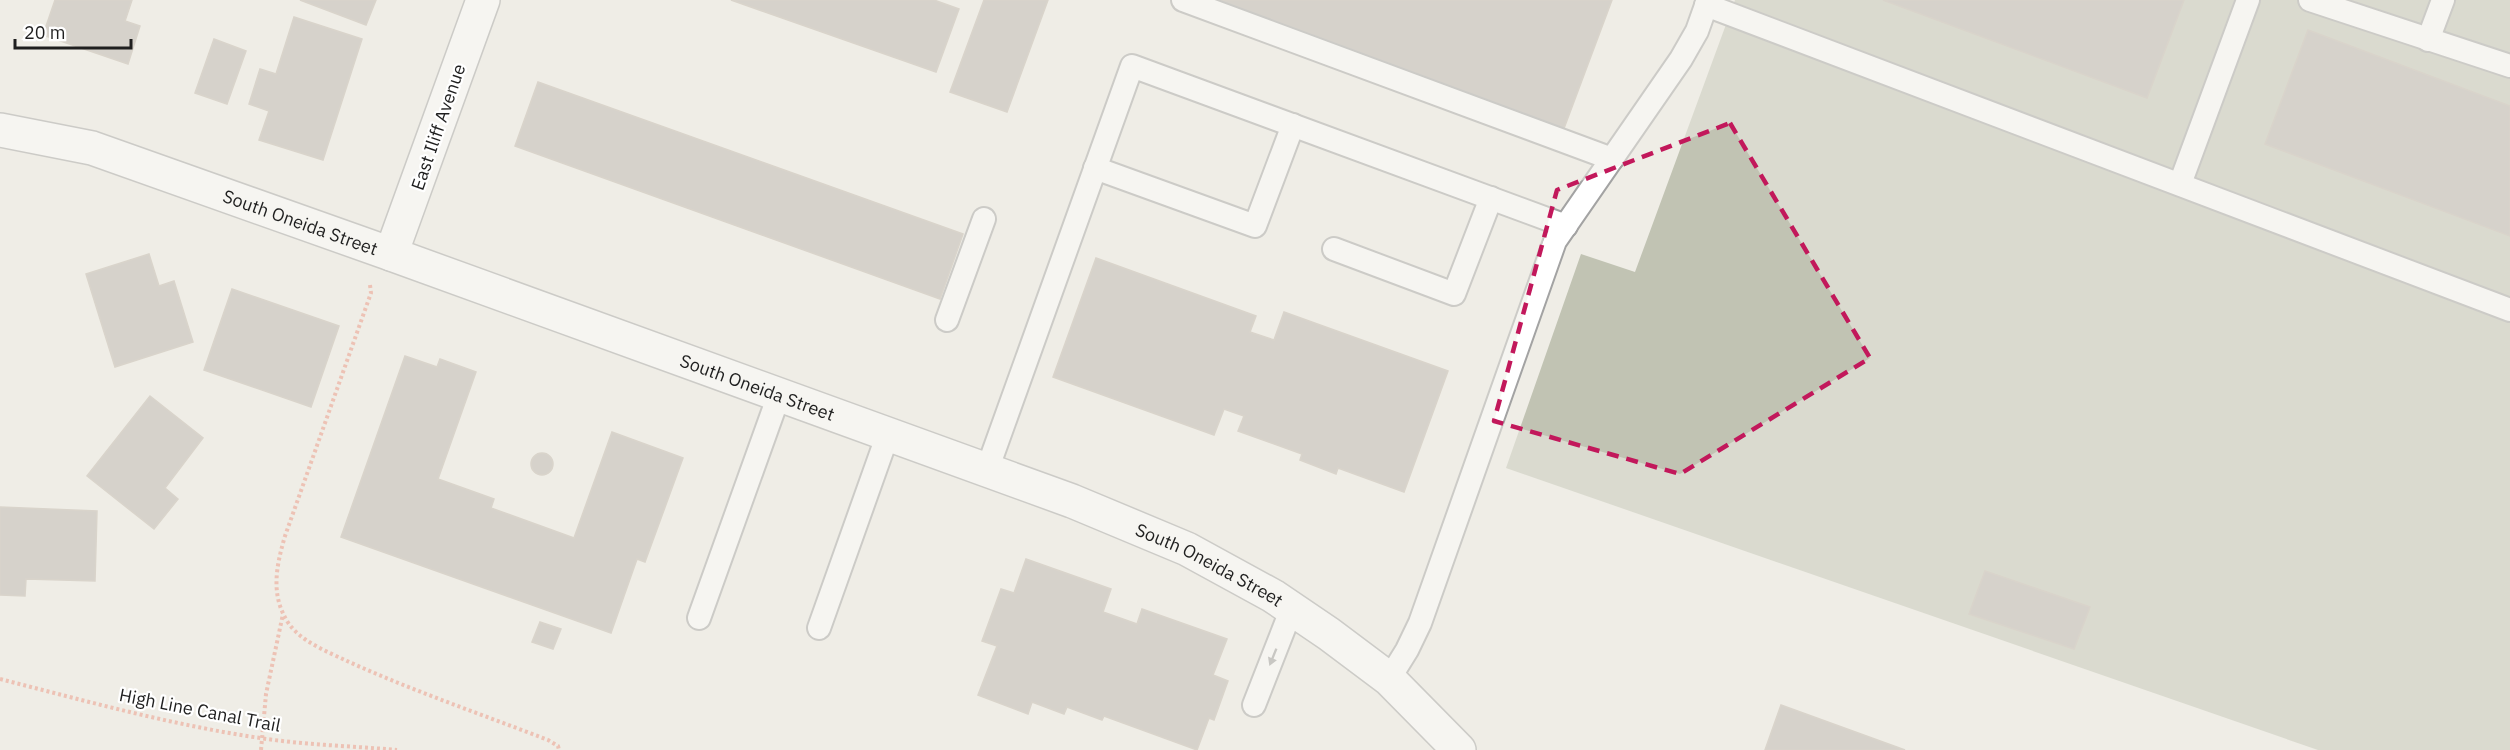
<svg xmlns="http://www.w3.org/2000/svg" width="2510" height="750" font-family="'IBM Plex Sans',sans-serif">
<rect width="100%" height="100%" fill="#efede6"/>
<!-- construction -->
<path fill="#c1c3b3" d="M 1735,0 L 2510,0 L 2510,750 L 2318,750 L 1506,468 L 1581,254 L 1635,272 Z"/>
<!-- building -->
<g fill="#b8b2ac" stroke="#bfb5aa" stroke-width="1.5">
<path d="M 55,0 L 132,0 L 125,21 L 140,26 L 128,64 L 43,35 Z"/>
<path d="M 300,0 L 376,0 L 366,25 Z"/>
<path d="M 731,0 L 934,0 L 959,9 L 936,72 Z"/>
<path d="M 984,0 L 1048,0 L 1007,112 L 950,92 Z"/>
<path d="M 1211,0 L 1612,0 L 1563,131 Z"/>
<path d="M 1883,0 L 2184,0 L 2147,98 Z"/>
<path d="M 294,17 L 362,39 L 323,160 L 259,140 L 269,111 L 249,104 L 260,69 L 276,74 Z"/>
<path d="M 2308,30 L 2510,106 L 2510,236 L 2265,144 Z"/>
<path d="M 214,39 L 246,51 L 227,104 L 195,93 Z"/>
<path d="M 538,82 L 963,234 L 940,299 L 515,146 Z"/>
<path d="M 149,254 L 159,286 L 174,281 L 193,342 L 115,367 L 86,274 Z"/>
<path d="M 1096,258 L 1256,316 L 1250,332 L 1274,340 L 1284,312 L 1448,371 L 1404,492 L 1338,468 L 1336,474 L 1300,460 L 1302,454 L 1238,431 L 1244,416 L 1224,409 L 1214,435 L 1053,377 Z"/>
<path d="M 232,289 L 339,326 L 311,407 L 204,370 Z"/>
<path d="M 405,356 L 437,367 L 440,359 L 476,372 L 438,479 L 494,499 L 491,508 L 574,538 L 612,432 L 683,458 L 645,562 L 637,559 L 611,633 L 341,537 Z"/>
<path d="M 150,396 L 203,438 L 165,488 L 178,499 L 154,529 L 87,476 Z"/>
<circle cx="542" cy="464" r="11"/>
<path d="M 0,507 L 97,511 L 95,581 L 26,579 L 25,596 L 0,595 Z"/>
<path d="M 1026,559 L 1111,589 L 1103,612 L 1137,624 L 1142,609 L 1227,639 L 1213,675 L 1228,681 L 1214,720 L 1209,718 L 1197,750 L 1104,716 L 1102,720 L 1067,707 L 1064,714 L 1032,702 L 1028,714 L 978,695 L 997,646 L 982,641 L 1001,589 L 1014,593 Z"/>
<path d="M 1985,571 L 2090,607 L 2074,649 L 1969,614 Z"/>
<path d="M 540,622 L 561,629 L 553,649 L 532,642 Z"/>
<path d="M 1781,705 L 1905,750 L 1765,750 Z"/>
</g>
<g fill="none" stroke-linecap="round" stroke-linejoin="round">
<!-- service casing -->
<g stroke="#a3a3a3" stroke-width="26">
<g id="service">
<path d="M 1183,0 L 1612,159"/>
<path d="M 2310,0 L 2510,66"/>
<path d="M 1706,5 L 2510,310"/>
<path d="M 2428,40 L 2443,0"/>
<path d="M 1095,168 L 1255,226 L 1293,125"/>
<path d="M 2180,184 L 2248,0"/>
<path d="M 1334,249 L 1454,294 L 1491,198"/>
<path d="M 947,320 L 984,219"/>
<path d="M 987,470 L 1132,66 L 1566,226"/>
<path d="M 699,618 L 779,395"/>
<path d="M 819,628 L 888,434"/>
<path d="M 1389,679 L 1407,650 L 1420,623 L 1555,241 L 1681,59 L 1697,31 L 1708,0"/>
<path d="M 1254,705 L 1292,608"/>
</g>
</g>
<!-- minor casing -->
<g stroke="#a3a3a3" stroke-width="36">
<g id="minor">
<path id="s1" d="M 0,130 L 92,148 L 391,254"/>
</g>
</g>
<!-- tertiary casing -->
<g stroke="#a3a3a3" stroke-width="36">
<g id="tertiary">
<path id="s2" d="M 483,0 L 391,254 L 1072,501 L 1187,549 L 1273,596 L 1329,634 L 1389,679 L 1459,750"/>
</g>
</g>
<!-- path -->
<g stroke="#ec8f7a" stroke-width="4" stroke-dasharray="3 3" stroke-linecap="butt">
<path d="M 370,285 L 371,293 L 285,536 C 276,567 270,596 289,624 C 302,642 328,652 347,661 C 413,691 481,714 548,740 L 558,746 L 559,750"/>
<path d="M 0,679 C 86,701 172,725 260,738 C 305,745 352,746 397,750"/>
<path d="M 261,750 L 266,694 L 283,614"/>
</g>
<!-- service -->
<use href="#service" stroke="#fff" stroke-width="22"/>
<!-- minor -->
<use href="#minor" stroke="#fff" stroke-width="33"/>
<!-- tertiary -->
<use href="#tertiary" stroke="#fff" stroke-width="33"/>
</g>
<!-- one-way arrows -->
<defs><path id="oneway-solid" d="M-6-.8H1V-3.2L6.5 0L1 3.2V.8H-6Z" transform="scale(1.5)"/></defs>
<use fill="#9a9a9a" href="#oneway-solid" transform="translate(1273 657) rotate(112)"/>
<!-- marked area -->
<path d="M0 0H2510V750H0ZM 1730,123 L 1870,358 L 1680,474 L 1494,421 L 1557,190 Z" fill="#efede6" fill-opacity=".55" fill-rule="evenodd"/>
<path fill="none" stroke="#c2185b" stroke-width="4.5" stroke-dasharray="12 8" stroke-linejoin="round" d="M 1730,123 L 1870,358 L 1680,474 L 1494,421 L 1557,190 Z"/>
<g text-anchor="middle" dominant-baseline="central" stroke-width="4.5" stroke-linejoin="round" paint-order="stroke">
<!-- street labels -->
<g font-size="18" fill="#1f1f1f" stroke="#fff">
<text transform="translate(438 127) rotate(-71)">East Iliff Avenue</text>
<text stroke="none"><textPath href="#s1" startOffset="315">South Oneida Street</textPath></text>
<text stroke="none"><textPath href="#s2" startOffset="660">South Oneida Street</textPath></text>
<text stroke="none"><textPath href="#s2" startOffset="1146">South Oneida Street</textPath></text>
<text transform="translate(200 710) rotate(11)">High Line Canal Trail</text>
</g>
</g>
<!-- scale -->
<path d="M15 39v9h116v-9" fill="none" stroke="#1f1f1f" stroke-width="3"/>
<text x="24" y="39" font-size="18" fill="#1f1f1f" stroke="#ffffff" stroke-width="4.5" paint-order="stroke">20 m</text>
</svg>
